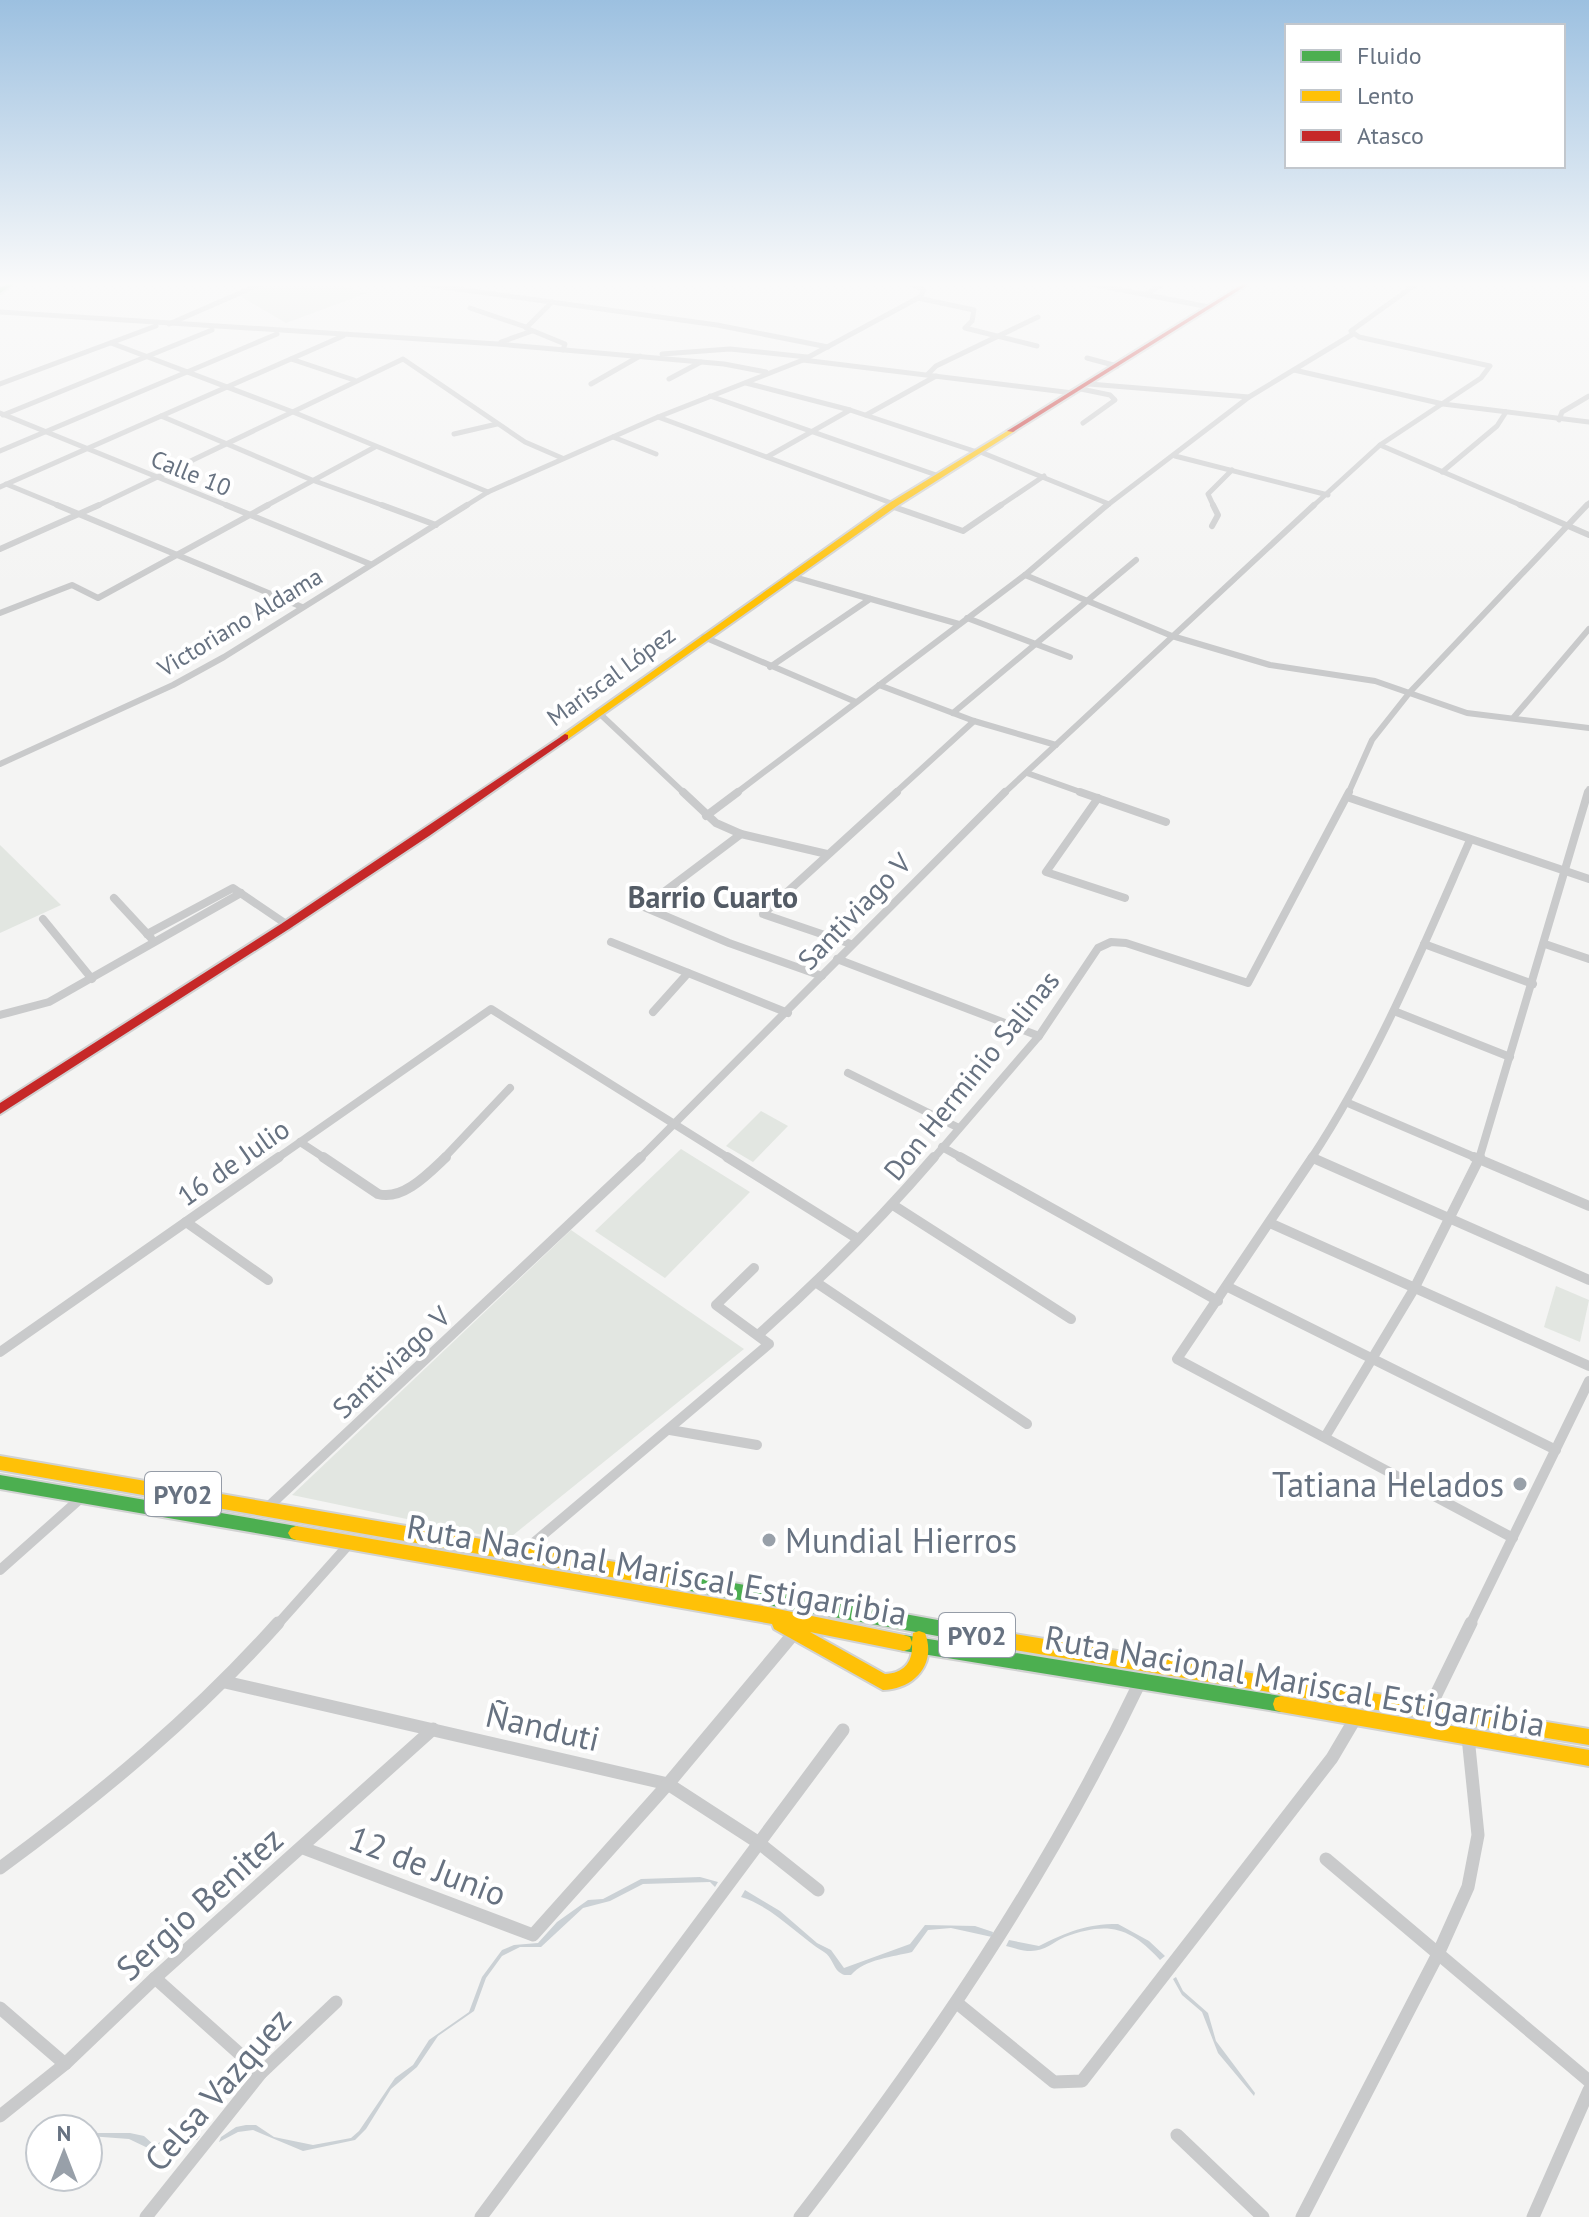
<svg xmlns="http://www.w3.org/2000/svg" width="1589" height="2217" font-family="'PT Sans',sans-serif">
<rect width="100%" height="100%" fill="#f4f4f3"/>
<!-- green -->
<g fill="#e2e6e1">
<path d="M 269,282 L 325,282 L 367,293 L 286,323 L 240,296 Z"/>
<path d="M 0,845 L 61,905 L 0,933 Z"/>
<path d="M 761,1111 L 788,1126 L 753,1162 L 726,1146 Z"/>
<path d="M 681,1149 L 750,1192 L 665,1278 L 595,1231 Z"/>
<path d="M 571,1230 L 744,1349 L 507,1540 L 292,1495 Z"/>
<path d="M 1556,1286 L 1589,1300 L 1580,1342 L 1544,1327 Z"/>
</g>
<!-- water -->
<g fill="#cbd1d5">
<path d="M 700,1877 L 718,1882 L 715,1887 L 710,1882 L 643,1884 L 610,1901 L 583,1908 L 541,1947 L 520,1947 L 502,1956 L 486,1978 L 474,2011 L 438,2036 L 417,2067 L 391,2089 L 366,2129 L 355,2140 L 303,2151 L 253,2130 L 238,2132 L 219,2142 L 221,2137 L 236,2127 L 246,2125 L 256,2125 L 274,2137 L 313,2145 L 351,2138 L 359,2131 L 395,2078 L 413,2065 L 429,2040 L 469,2012 L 482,1977 L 502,1950 L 514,1945 L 538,1943 L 557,1922 L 588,1900 L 603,1899 L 641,1879 Z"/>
<path d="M 745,1890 L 780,1911 L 817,1943 L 831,1950 L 844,1968 L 910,1944 L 925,1925 L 975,1926 L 993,1932 L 992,1937 L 951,1928 L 928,1930 L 912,1952 C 893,1957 865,1959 851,1975 C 845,1975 844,1976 839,1972 C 833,1967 832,1957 824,1952 C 797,1935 773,1907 741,1897 Z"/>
<path d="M 1118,1924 L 1149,1941 L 1165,1956 L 1160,1960 C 1130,1927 1108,1921 1065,1937 C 1053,1942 1045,1951 1031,1951 C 1023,1951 1014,1948 1006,1946 L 1009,1940 L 1039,1946 C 1067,1932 1086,1924 1118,1924 Z"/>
<path d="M 1176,1977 L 1183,1991 L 1208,2013 L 1216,2041 L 1255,2093 L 1254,2096 L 1218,2053 L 1202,2012 L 1182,1995 L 1173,1979 Z"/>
<path d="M 88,2129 L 94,2133 L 130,2133 L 144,2136 L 154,2145 L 185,2131 L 200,2136 L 197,2140 L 182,2137 L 150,2149 L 129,2139 L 89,2136 Z"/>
</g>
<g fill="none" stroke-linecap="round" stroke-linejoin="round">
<!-- fast casing -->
<g stroke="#d1d2d2" stroke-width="4">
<g id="fast">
<path d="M 11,282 L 17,282 L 0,293 L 0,288 Z"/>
<path d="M 0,1475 L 296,1526 L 301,1528 L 304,1533 L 301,1538 L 296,1540 L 0,1489 Z"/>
<path d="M 679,1573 L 1009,1633 L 1015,1635 L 1017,1641 L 1015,1647 L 1009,1649 L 679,1589 L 674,1586 L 671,1581 L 674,1576 Z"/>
<path d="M 904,1635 L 1281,1696 L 1287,1698 L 1289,1704 L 1287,1710 L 1281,1712 L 904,1651 L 898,1649 L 896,1643 L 898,1637 Z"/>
</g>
</g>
<!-- slow casing -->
<g stroke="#d1d2d2" stroke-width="4">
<g id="slow">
<path d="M 1009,430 L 1015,431 L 897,506 L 568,739 L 565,740 L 560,737 L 891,502 Z"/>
<path d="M 0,1456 L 679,1573 L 684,1576 L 687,1581 L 684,1586 L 679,1589 L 0,1470 Z"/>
<path d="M 296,1526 L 768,1607 L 904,1635 L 910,1637 L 912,1642 L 913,1633 L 919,1631 L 925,1633 C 937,1664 914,1689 883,1690 L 774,1629 L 772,1624 L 296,1540 L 291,1538 L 288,1533 L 291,1528 ZM 810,1632 L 904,1651 L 910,1649 L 912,1644 C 913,1662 904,1673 885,1674 Z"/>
<path d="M 1009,1633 L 1589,1729 L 1589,1745 L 1009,1649 L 1003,1647 L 1001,1641 L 1003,1635 Z"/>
<path d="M 1281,1696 L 1589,1750 L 1589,1766 L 1281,1712 L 1275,1710 L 1273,1704 L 1275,1698 Z"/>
</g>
</g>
<!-- jam casing -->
<g stroke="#d1d2d2" stroke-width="4">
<g id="jam">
<path d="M 1246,282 L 1252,282 L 1013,432 L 1007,431 Z"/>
<path d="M 565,734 L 568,735 L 568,739 L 429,836 L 289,929 L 0,1114 L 0,1103 L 281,924 Z"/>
</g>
</g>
<!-- street-far4 -->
<g stroke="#c9cacb" stroke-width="5">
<path d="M 407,282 L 717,325 L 828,347"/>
<path d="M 1081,282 L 1209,307"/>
<path d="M 1146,294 L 1166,282"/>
<path d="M 918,298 L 974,310 L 972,321 L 965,328 L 1037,346"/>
<path d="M 552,302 L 526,328 L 565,344 L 563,350"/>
<path d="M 470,308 L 526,327"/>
<path d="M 0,312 L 498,344 L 724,364 L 766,372"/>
<path d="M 169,324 L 265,282"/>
<path d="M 501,342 L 532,331"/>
<path d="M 111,343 L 293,412 L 488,492"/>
<path d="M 662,354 L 730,349 L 807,357"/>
<path d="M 1087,358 L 1117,366"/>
<path d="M 291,359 L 354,380"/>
<path d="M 803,360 L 1073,393"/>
<path d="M 1294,370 L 1443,404 L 1589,422"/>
<path d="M 928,374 L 936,366 L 1038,317"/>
<path d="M 669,379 L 701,362"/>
<path d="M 746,383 L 850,410 L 977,452"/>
<path d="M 0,384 L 156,326"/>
<path d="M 591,384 L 640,356"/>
<path d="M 1089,384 L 1249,397"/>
<path d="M 1081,389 L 1110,395 L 1115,400 L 1083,423"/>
<path d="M 710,396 L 939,476"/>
<path d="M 0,413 L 231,507"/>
<path d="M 3,415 L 212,330"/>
<path d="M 866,415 L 936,376"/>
<path d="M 161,416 L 312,480 L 387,507"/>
<path d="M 658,417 L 894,504"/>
<path d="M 1559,420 L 1562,412 L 1589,396"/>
<path d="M 454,434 L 497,424"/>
<path d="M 613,437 L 656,454"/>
<path d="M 1380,445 L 1525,507"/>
<path d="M 0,451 L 277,334"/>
<path d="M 978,451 L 1109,504"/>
<path d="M 1175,456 L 1328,495"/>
<path d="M 767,457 L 850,410"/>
<path d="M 1442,472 L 1497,426 L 1506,412"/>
<path d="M 6,484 L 62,507"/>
<path d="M 0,487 L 343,336"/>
<path d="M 891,506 L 894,507"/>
<path d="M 95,507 L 403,359 L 525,442 L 562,458"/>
<path d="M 264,507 L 375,447"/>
<path d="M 464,507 L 488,492 L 658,417 L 803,360 L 920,297 L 924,290 L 906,282"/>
<path d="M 998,507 L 1044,476"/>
<path d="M 1105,507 L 1249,397 L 1353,334"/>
<path d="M 1214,507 L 1208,494 L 1232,470"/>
<path d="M 1312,507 L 1380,445 L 1481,378 L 1490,366 L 1359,337 L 1351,331 L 1419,282"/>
<path d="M 1585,507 L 1589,503"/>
</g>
<!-- street-far3 -->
<g stroke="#c9cacb" stroke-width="6">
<path d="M 57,505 L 302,607"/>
<path d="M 226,505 L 370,564"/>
<path d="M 382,505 L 436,525"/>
<path d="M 1520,505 L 1589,535"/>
<path d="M 891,506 L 963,531 L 1001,505"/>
<path d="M 1212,526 L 1218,515 L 1213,505"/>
<path d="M 0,549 L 99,505"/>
<path d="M 1025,575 L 1172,636 L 1270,665 L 1375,681 L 1467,713 L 1589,728"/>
<path d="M 790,576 L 959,624"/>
<path d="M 0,613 L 72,585 L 98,598 L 268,505"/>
<path d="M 967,618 L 1070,657"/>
<path d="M 704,637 L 856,702"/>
<path d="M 770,667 L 870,599"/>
<path d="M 879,685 L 974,721 L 1056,745"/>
<path d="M 598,712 L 685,794"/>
<path d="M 953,713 L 1136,560"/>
<path d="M 1514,717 L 1589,629"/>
<path d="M 0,764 L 173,685 L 224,657 L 467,505"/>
<path d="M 1027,773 L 1086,794"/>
<path d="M 735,794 L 1025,575 L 1107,505"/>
<path d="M 894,794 L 974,721"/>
<path d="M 1003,794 L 1314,505"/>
<path d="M 1348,794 L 1372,740 L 1410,692 L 1587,505"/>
<path d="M 1588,794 L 1589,789"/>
</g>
<!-- street-far2 -->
<g stroke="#c9cacb" stroke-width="8">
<path d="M 683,792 L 716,823 L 741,834 L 827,854"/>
<path d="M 1080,792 L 1166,822"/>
<path d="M 1347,797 L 1589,879"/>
<path d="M 1098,798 L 1046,872 L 1125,898"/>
<path d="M 706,816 L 738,792"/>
<path d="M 741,834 L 644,907 L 729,943 L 822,976"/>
<path d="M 114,898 L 151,938"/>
<path d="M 43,919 L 92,979"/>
<path d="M 147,934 L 233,888 L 289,926"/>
<path d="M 611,942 L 788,1013"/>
<path d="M 851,944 L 763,914 L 897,792"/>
<path d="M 1424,944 L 1533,984"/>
<path d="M 1545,944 L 1589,959"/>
<path d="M 837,959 L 1039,1036"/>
<path d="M 1394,1011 L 1510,1057"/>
<path d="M 653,1012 L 688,973"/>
<path d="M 0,1015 L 49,1002 L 241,893"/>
<path d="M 848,1073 L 959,1128"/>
<path d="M 1348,1103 L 1479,1159"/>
<path d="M 300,1142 L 326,1159"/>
<path d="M 942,1147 L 964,1159"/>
<path d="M 276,1159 L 491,1009 L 730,1159"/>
<path d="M 443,1159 L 510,1088"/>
<path d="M 639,1159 L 1005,792"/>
<path d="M 933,1159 L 1039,1036 L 1098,948 L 1111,942 L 1126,943 L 1248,983 L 1349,792"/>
<path d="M 1311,1159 C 1377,1059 1422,949 1470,840"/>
<path d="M 1479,1159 L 1588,792"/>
</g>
<!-- street-far1 -->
<g stroke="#c9cacb" stroke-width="10">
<path d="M 323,1157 L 378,1194 C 403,1201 429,1173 446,1157"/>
<path d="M 727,1157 L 858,1239"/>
<path d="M 960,1157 L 1218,1301"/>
<path d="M 1313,1157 L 1177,1359 L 1513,1538"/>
<path d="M 1474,1157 L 1589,1206"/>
<path d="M 1313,1158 L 1589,1280"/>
<path d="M 893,1205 L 1071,1319"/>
<path d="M 186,1222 L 268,1280"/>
<path d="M 1270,1223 L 1589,1366"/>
<path d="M 817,1283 L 1027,1424"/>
<path d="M 1228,1287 L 1556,1450"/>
<path d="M 758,1335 C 821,1279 879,1221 934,1157"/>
<path d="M 0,1352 L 279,1157"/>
<path d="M 670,1430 L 757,1445"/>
<path d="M 1325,1437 L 1414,1289 L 1480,1157"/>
<path d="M 267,1508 L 641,1157"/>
<path d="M 525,1550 L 769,1344 L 716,1305 L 754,1268"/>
<path d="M 0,1570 L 81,1498"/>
<path d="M 277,1625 L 351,1542"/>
<path d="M 1470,1625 L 1589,1381"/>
</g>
<!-- street -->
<g stroke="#c9cacb" stroke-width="13">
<path d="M 225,1682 L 668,1784 L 759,1843 L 818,1890"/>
<path d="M 1429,1709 L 1471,1623"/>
<path d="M 303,1848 L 533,1935 L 668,1784 L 795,1632"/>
<path d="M 1326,1859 L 1589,2081"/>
<path d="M 0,1868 C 101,1794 195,1716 278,1623"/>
<path d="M 155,1978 L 261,2073"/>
<path d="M 957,2003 L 1054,2082 L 1082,2081 L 1332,1758 L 1355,1719"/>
<path d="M 0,2008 L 65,2064"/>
<path d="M 0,2116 L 65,2064 L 155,1978 L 433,1729"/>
<path d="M 1177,2135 L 1263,2217"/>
<path d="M 146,2217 L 261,2073 L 336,2002"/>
<path d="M 481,2217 L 843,1730"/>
<path d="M 800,2217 C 932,2046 1048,1875 1141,1680"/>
<path d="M 1302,2217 L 1438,1954 L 1468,1887 L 1478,1835 L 1468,1737"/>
<path d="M 1533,2217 L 1589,2090"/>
</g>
<!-- fast -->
<use href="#fast" fill="#4caf50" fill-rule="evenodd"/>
<!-- slow -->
<use href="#slow" fill="#ffc107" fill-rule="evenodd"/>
<!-- jam -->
<use href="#jam" fill="#c62828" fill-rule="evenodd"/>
</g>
<!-- sky -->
<linearGradient id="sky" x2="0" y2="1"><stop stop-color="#9cc0e0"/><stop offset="0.48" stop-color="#fafafa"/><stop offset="1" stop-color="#fafafa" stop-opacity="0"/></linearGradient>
<rect width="1589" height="592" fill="url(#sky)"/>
<!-- markers -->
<g fill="#98a0a9" stroke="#fff" stroke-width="3">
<circle cx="1520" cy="1484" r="8"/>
<circle cx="769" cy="1540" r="8"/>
</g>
<g text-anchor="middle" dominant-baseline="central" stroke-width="8" stroke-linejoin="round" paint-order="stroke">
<!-- far-street labels -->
<g font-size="24" fill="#677281" stroke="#fff">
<text transform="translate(191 473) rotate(22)">Calle 10</text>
<text transform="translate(240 622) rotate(-31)">Victoriano Aldama</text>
<text transform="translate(611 676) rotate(-36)">Mariscal López</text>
</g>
<!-- shield labels -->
<g fill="#fff" stroke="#959ca7" stroke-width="2">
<rect x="145" y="1472" width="76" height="44" rx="6"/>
<rect x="939" y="1613" width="76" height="44" rx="6"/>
</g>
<g font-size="26" font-weight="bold" fill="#677281">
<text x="183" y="1494">PY02</text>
<text x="977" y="1635">PY02</text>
</g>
<!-- street labels -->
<g font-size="28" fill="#677281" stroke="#fff">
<text transform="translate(854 911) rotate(-46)">Santiviago V</text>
<text transform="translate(971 1075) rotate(-51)">Don Herminio Salinas</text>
<text transform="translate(233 1162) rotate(-35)">16 de Julio</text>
<text transform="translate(391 1362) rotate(-43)">Santiviago V</text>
</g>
<!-- neighbourhood labels -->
<g font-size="30" font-weight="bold" fill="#545c66" stroke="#fff">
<text x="713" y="896">Barrio Cuarto</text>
</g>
<!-- near-poi labels -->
<g font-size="34" fill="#677281" stroke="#fff" text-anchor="end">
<text x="1504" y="1484">Tatiana Helados</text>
<text x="785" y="1540" text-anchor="start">Mundial Hierros</text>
</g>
<!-- near-street labels -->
<g font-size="34" fill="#677281" stroke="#fff">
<text transform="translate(657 1569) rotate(10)">Ruta Nacional Mariscal Estigarribia</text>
<text transform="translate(1295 1680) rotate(10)">Ruta Nacional Mariscal Estigarribia</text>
<text transform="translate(543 1726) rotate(13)">Ñanduti</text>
<text transform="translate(428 1865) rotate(21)">12 de Junio</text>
<text transform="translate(199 1903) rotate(-42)">Sergio Benitez</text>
<text transform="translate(217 2089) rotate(-49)">Celsa Vazquez</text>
</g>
</g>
<!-- legend -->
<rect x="1285" y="24" width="280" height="144" fill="#ffffff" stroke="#c2c7cd" stroke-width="2"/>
<rect x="1301" y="50" width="40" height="12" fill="#4caf50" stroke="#c2c7cd" stroke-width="2"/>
<text x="1357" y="64" font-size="24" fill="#677281">Fluido</text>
<rect x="1301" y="90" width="40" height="12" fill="#ffc107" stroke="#c2c7cd" stroke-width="2"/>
<text x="1357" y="104" font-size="24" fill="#677281">Lento</text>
<rect x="1301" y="130" width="40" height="12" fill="#c62828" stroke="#c2c7cd" stroke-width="2"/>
<text x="1357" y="144" font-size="24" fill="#677281">Atasco</text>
<!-- north arrow -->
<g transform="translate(64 2153)"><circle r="38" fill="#ffffff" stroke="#c2c7cd" stroke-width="2"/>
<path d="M0-6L14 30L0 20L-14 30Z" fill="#98a0a9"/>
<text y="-12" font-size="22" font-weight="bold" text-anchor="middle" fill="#677281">N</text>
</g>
</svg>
